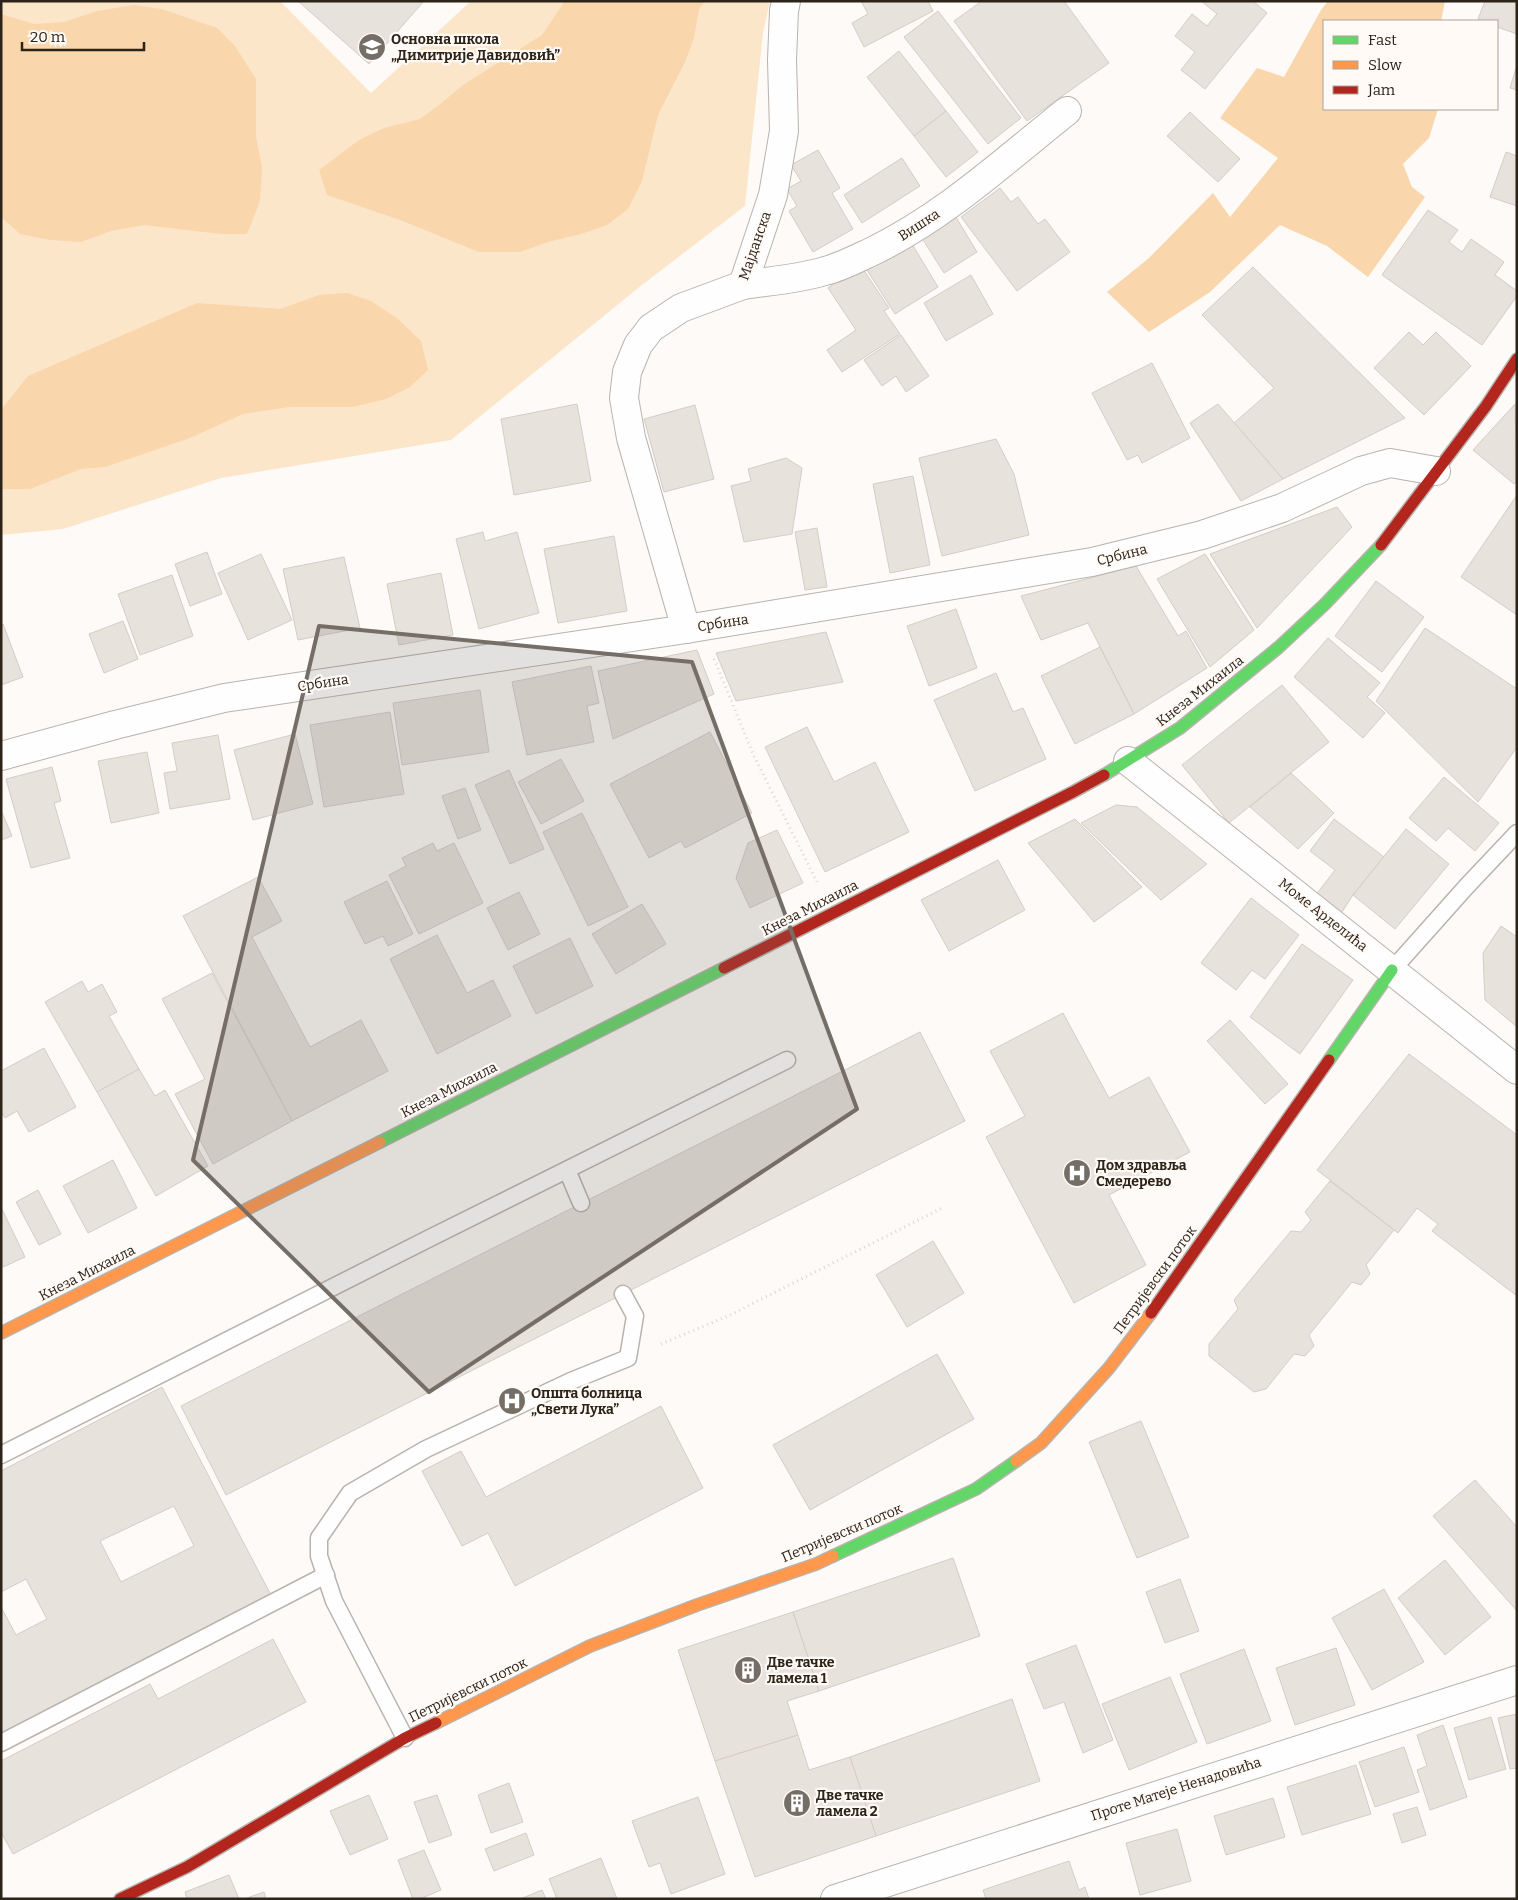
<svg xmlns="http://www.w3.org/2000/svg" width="1518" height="1900" font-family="Bitter,serif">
<rect width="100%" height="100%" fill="#fdfaf7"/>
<!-- green -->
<path fill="#fce6ca" d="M 1,1 L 280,1 L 371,93 L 471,1 L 770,1 L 763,33 L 745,206 L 642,285 L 451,440 L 221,478 L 63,529 L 1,535 Z"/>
<!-- forest -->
<g fill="#f9d6ab">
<path d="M 565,1 L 705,1 L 699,9 L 694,38 L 685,62 L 658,115 L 642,181 L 628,209 L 607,225 L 581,234 L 548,242 L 520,252 L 479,252 L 400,220 L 327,195 L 319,170 L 359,140 L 384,128 L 420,119 L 439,105 L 463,85 L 542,35 Z"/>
<path d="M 1328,1 L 1445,1 L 1441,21 L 1324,21 L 1324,109 L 1438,109 L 1429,138 L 1403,164 L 1412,187 L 1425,197 L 1368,277 L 1327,246 L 1280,225 L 1210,292 L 1149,332 L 1107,292 L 1149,258 L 1213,193 L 1230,217 L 1278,158 L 1220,118 L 1257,68 L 1284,77 L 1321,10 Z"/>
<path d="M 134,5 L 162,9 L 217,28 L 235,46 L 256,79 L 256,136 L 262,168 L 260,201 L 247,234 L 221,234 L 144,225 L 111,231 L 81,242 L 50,240 L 20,234 L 1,217 L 1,14 L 34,24 L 64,22 L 97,11 Z"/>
<path d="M 347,293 L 371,301 L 398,319 L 421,341 L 428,370 L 410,387 L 386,399 L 353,407 L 290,407 L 243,414 L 190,438 L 105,467 L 81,469 L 30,489 L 1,489 L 1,410 L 28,376 L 197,303 L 280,309 L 319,295 Z"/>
</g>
<!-- building -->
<g fill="#e8e2dc" stroke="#d3cdc7" fill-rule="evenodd">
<path d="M 298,1 L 424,1 L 369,64 Z"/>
<path d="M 861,1 L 928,1 L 933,11 L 864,47 L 852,23 L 868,14 Z"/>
<path d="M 982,1 L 1064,1 L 1109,63 L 1027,121 L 954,21 Z"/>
<path d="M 1201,1 L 1253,1 L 1267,13 L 1205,89 L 1181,70 L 1195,52 L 1175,36 L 1192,14 L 1207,26 L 1217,14 Z"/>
<path d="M 1485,1 L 1517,1 L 1517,34 L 1497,27 L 1497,21 L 1484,21 L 1478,19 Z"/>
<path d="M 938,11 L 1021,118 L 988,144 L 904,37 Z"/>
<path d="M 899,51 L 946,111 L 914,136 L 867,77 Z"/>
<path d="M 1517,65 L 1517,90 L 1510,88 Z"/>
<path d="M 946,111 L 978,152 L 946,177 L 914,136 Z"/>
<path d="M 1190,112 L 1240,159 L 1218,182 L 1167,136 Z"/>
<path d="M 818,150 L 840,188 L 832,193 L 853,229 L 813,252 L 789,211 L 797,206 L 787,189 L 801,181 L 791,165 Z"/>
<path d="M 1506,152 L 1517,156 L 1517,206 L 1490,197 Z"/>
<path d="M 902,158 L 920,186 L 862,223 L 844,195 Z"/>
<path d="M 1000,188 L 1011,202 L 1018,197 L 1038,224 L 1045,219 L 1070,252 L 1017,291 L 961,217 Z"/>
<path d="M 1428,210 L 1458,230 L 1449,242 L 1462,252 L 1471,239 L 1504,262 L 1495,275 L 1517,291 L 1517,296 L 1482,345 L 1382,275 Z"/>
<path d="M 954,214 L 977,252 L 944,273 L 920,235 Z"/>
<path d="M 909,239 L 938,287 L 895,314 L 865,267 Z"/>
<path d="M 861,266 L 889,308 L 884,311 L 900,334 L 842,372 L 827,350 L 856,330 L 828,288 Z"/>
<path d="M 1253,267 L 1405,418 L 1283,479 L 1234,423 L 1274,388 L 1202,315 Z"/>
<path d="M 971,275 L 993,314 L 946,341 L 924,303 Z"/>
<path d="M 1409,332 L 1423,345 L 1436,332 L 1471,366 L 1424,415 L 1374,368 Z"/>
<path d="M 901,335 L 929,376 L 906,392 L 896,376 L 882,386 L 864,360 Z"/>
<path d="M 1152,363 L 1190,438 L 1142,463 L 1138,455 L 1127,460 L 1092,393 Z"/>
<path d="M 577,404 L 591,481 L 514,495 L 501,419 Z"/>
<path d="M 1218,404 L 1283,479 L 1241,501 L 1190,423 Z"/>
<path d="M 1515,404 L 1517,481 L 1514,484 L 1473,450 Z"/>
<path d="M 695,405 L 714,479 L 664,492 L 644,419 Z"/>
<path d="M 996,439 L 1014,474 L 1029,535 L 942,556 L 919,458 Z"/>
<path d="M 786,458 L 802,468 L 792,534 L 744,542 L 731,486 L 751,481 L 748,469 Z"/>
<path d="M 913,476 L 930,565 L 890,573 L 873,484 Z"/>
<path d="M 1517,495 L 1517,615 L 1461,577 Z"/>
<path d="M 1337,507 L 1352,527 L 1257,628 L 1210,554 Z"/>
<path d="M 817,528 L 827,587 L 805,590 L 795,532 Z"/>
<path d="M 483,532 L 485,541 L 517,532 L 539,613 L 479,629 L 456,539 Z"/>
<path d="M 614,536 L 627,611 L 558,623 L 544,549 Z"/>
<path d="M 207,552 L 222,594 L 190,606 L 175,564 Z"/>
<path d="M 261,554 L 292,620 L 248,640 L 218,573 Z"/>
<path d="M 1205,554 L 1254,630 L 1210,667 L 1157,579 Z"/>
<path d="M 344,557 L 360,628 L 298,640 L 283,569 Z"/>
<path d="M 1136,566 L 1178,636 L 1186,631 L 1207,668 L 1134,714 L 1088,623 L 1041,640 L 1021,596 Z"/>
<path d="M 441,573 L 453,635 L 399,645 L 387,584 Z"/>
<path d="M 172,575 L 193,636 L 140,655 L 118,594 Z"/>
<path d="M 1376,581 L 1424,617 L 1382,672 L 1335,636 Z"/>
<path d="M 956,609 L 977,668 L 929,686 L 907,626 Z"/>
<path d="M 123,621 L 138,659 L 104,673 L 89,634 Z"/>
<path d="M 3,624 L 23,677 L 1,685 L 1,625 Z"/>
<path d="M 1425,628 L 1517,689 L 1517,747 L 1478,802 L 1376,701 Z"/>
<path d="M 826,632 L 843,682 L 736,701 L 716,653 Z"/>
<path d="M 1328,638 L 1380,683 L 1367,697 L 1385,713 L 1363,738 L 1294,677 Z"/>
<path d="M 1100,647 L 1134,714 L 1075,744 L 1041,676 Z"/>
<path d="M 697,650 L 714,694 L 613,739 L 598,671 Z"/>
<path d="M 591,666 L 599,703 L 587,706 L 594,742 L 527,755 L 512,682 Z"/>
<path d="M 996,673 L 1013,712 L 1023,708 L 1046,759 L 975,791 L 934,700 Z"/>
<path d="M 1282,685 L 1329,742 L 1229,823 L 1182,765 Z"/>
<path d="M 480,690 L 489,752 L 402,765 L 393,703 Z"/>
<path d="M 390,712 L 404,794 L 324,807 L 310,725 Z"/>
<path d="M 807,727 L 834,782 L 875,762 L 909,832 L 825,872 L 765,747 Z"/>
<path d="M 710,732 L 752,813 L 685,848 L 681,841 L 649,858 L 610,784 Z"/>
<path d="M 295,734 L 313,804 L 253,820 L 234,750 Z"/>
<path d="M 218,735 L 230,799 L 170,809 L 164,773 L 177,771 L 172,743 Z"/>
<path d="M 147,752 L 159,813 L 111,823 L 98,761 Z"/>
<path d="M 561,759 L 584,801 L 541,824 L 518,782 Z"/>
<path d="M 52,767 L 61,801 L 54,803 L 70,858 L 31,868 L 6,779 Z"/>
<path d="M 509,770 L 544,849 L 510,864 L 475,785 Z"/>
<path d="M 1291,773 L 1334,813 L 1298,849 L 1250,807 Z"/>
<path d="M 1444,777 L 1499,823 L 1475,851 L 1448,828 L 1436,841 L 1409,818 Z"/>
<path d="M 465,788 L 481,830 L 458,839 L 442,796 Z"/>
<path d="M 1116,805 L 1137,807 L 1207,864 L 1161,900 L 1081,823 Z"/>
<path d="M 1,810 L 12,836 L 1,840 Z"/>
<path d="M 582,813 L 628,907 L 588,926 L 543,832 Z"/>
<path d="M 1075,819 L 1142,887 L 1094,922 L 1028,843 Z"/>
<path d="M 1334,819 L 1384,857 L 1353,895 L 1340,915 L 1315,896 L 1335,870 L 1310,851 Z"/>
<path d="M 1406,829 L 1449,864 L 1395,929 L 1353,895 Z"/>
<path d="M 777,830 L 803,883 L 750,908 L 736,878 L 748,843 Z"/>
<path d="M 433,843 L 437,851 L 454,843 L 483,903 L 419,934 L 389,875 L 406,866 L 402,858 Z"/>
<path d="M 998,860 L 1025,910 L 949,951 L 921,900 Z"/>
<path d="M 258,877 L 282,921 L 252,937 L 310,1047 L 361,1020 L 388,1071 L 292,1121 L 183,916 Z"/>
<path d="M 387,881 L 413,934 L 388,946 L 383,936 L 365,944 L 344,902 Z"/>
<path d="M 519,892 L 540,934 L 508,950 L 487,908 Z"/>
<path d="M 1251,898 L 1299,935 L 1265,979 L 1252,970 L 1236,990 L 1201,963 Z"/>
<path d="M 642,904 L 666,944 L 616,974 L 592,934 Z"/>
<path d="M 1501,926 L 1517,937 L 1517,1027 L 1485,1000 L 1483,953 Z"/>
<path d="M 437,935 L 467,993 L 493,980 L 511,1016 L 437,1054 L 390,959 Z"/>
<path d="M 570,938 L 593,986 L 536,1014 L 513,966 Z"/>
<path d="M 1302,944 L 1353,980 L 1300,1054 L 1250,1017 Z"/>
<path d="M 212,973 L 292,1121 L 213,1164 L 175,1094 L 205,1079 L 162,999 Z"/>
<path d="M 82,981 L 88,992 L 102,984 L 117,1012 L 109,1016 L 139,1069 L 97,1092 L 45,1002 Z"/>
<path d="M 1063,1013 L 1109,1098 L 1149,1077 L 1190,1152 L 1109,1195 L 1146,1265 L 1074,1303 L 986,1137 L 1025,1116 L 990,1051 Z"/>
<path d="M 1230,1020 L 1288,1084 L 1265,1104 L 1207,1041 Z"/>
<path d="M 920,1032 L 965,1121 L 226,1495 L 181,1406 Z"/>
<path d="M 44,1048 L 76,1107 L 29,1132 L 17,1111 L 5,1118 L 1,1112 L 1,1071 Z"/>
<path d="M 1409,1054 L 1517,1135 L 1517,1296 L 1432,1231 L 1438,1224 L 1417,1208 L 1398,1233 L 1317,1170 Z"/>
<path d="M 139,1069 L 155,1096 L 165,1090 L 208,1166 L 156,1196 L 97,1092 Z"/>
<path d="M 113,1160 L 137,1208 L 88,1233 L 63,1186 Z"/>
<path d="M 1330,1181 L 1394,1230 L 1366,1265 L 1370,1274 L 1361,1285 L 1352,1282 L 1309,1335 L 1314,1346 L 1305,1356 L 1294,1354 L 1266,1389 L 1254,1392 L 1209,1356 L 1209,1344 L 1238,1309 L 1234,1300 L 1261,1267 L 1291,1231 L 1301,1232 L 1311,1220 L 1305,1212 Z"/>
<path d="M 38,1190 L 61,1234 L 39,1245 L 16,1202 Z"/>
<path d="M 1,1207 L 25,1257 L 1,1268 Z"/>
<path d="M 933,1241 L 964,1293 L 907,1327 L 876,1275 Z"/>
<path d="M 937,1354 L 974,1419 L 810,1510 L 773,1445 Z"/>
<path d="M 162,1387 L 271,1595 L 1,1735 L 1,1607 L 16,1635 L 47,1619 L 26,1579 L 1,1592 L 1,1471 ZM 174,1506 L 194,1546 L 121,1582 L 100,1541 Z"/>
<path d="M 661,1406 L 703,1488 L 515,1586 L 488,1533 L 462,1546 L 422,1471 L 461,1451 L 486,1497 Z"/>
<path d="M 1141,1421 L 1189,1537 L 1137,1558 L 1089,1442 Z"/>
<path d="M 1475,1480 L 1517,1527 L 1517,1611 L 1433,1516 Z"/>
<path d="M 953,1558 L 980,1636 L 819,1691 L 793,1612 Z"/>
<path d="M 1445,1560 L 1491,1617 L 1445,1655 L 1398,1598 Z"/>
<path d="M 1180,1579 L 1199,1631 L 1165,1643 L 1146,1592 Z"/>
<path d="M 1384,1589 L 1424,1662 L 1372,1690 L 1332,1618 Z"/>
<path d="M 793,1612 L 819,1691 L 787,1701 L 798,1735 L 715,1761 L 678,1650 Z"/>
<path d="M 273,1639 L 306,1702 L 13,1854 L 1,1832 L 1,1761 L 150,1684 L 158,1699 Z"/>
<path d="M 1076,1645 L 1113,1740 L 1083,1753 L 1064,1702 L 1044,1709 L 1026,1664 Z"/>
<path d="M 1336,1648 L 1355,1705 L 1295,1725 L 1276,1668 Z"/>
<path d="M 1244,1649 L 1271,1721 L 1207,1744 L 1180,1674 Z"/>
<path d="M 1170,1677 L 1197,1742 L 1129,1770 L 1102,1704 Z"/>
<path d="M 1012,1699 L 1040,1781 L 876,1836 L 850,1757 Z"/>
<path d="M 1517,1714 L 1517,1768 L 1510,1769 L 1498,1718 Z"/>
<path d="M 1491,1717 L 1506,1769 L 1469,1780 L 1454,1728 Z"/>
<path d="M 1443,1725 L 1467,1797 L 1430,1810 L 1417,1770 L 1427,1766 L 1417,1735 Z"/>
<path d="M 798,1735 L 809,1770 L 850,1757 L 876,1836 L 755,1877 L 715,1761 Z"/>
<path d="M 1404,1747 L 1419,1792 L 1375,1807 L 1359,1762 Z"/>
<path d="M 1356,1765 L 1371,1814 L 1302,1835 L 1287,1787 Z"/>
<path d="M 509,1783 L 523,1822 L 491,1833 L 478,1795 Z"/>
<path d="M 369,1795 L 388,1839 L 350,1855 L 330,1811 Z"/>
<path d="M 437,1795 L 452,1835 L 429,1843 L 414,1802 Z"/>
<path d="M 698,1797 L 725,1874 L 671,1894 L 660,1863 L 649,1867 L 632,1821 Z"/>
<path d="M 1273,1798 L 1285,1837 L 1226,1855 L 1214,1816 Z"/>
<path d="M 1417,1807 L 1426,1835 L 1402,1843 L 1393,1814 Z"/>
<path d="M 1177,1829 L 1191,1881 L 1140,1895 L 1126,1843 Z"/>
<path d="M 526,1833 L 534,1855 L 494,1871 L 485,1849 Z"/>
<path d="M 424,1850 L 441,1890 L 420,1899 L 413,1899 L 398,1860 Z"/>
<path d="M 601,1858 L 617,1899 L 557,1899 L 549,1879 Z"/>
<path d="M 1069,1861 L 1079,1890 L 1085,1887 L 1089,1899 L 986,1899 L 983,1890 Z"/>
<path d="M 229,1875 L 239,1899 L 187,1899 L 185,1892 Z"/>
<path d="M 542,1890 L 546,1899 L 520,1899 Z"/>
<path d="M 264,1892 L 266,1899 L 244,1899 Z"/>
</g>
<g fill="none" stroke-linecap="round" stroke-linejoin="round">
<!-- lane casing -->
<g stroke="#b8b3ad" stroke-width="19">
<g id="lane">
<path d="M 1392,970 L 1466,887 L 1517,833"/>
<path d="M 567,1170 L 581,1203"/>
<path d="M 1,1455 L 428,1239 L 787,1060"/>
<path d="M 405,1738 L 334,1601 L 319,1556 L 319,1538 L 350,1493 L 426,1449 L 571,1381 L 628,1358 L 635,1316 L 623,1294"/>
<path d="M 1,1743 L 326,1575"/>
</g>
</g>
<!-- street casing -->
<g stroke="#b8b3ad" stroke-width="30">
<g id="street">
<path d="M 743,285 C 770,281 799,279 825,271 C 841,267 856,259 871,252 C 944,217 1004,161 1067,111"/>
<path d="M 686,629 L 631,438 L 624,398 L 627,372 L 638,345 L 651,328 L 681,308 L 743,285 L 773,195 L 784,131 L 782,60 L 784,11 L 786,1"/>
<path d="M 1,756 L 115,725 L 224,698 L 686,629 L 1092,562 L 1202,535 L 1282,508 L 1361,471 L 1390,463 L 1436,471"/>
<path d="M 1128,761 L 1517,1070"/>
<path d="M 835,1899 L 1517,1680"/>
</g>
</g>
<!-- fast casing -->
<g stroke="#b8b3ad" stroke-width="14">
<g id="fast">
<path d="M 1104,775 L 1180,728 L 1279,647 L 1325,604 L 1381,545"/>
<path d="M 1329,1060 L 1392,970"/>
<path d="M 380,1142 L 724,968"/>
<path d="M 833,1556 L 976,1489 L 1016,1461"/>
</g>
</g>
<!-- slow casing -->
<g stroke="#b8b3ad" stroke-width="14">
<g id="slow">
<path d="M 1,1333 L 380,1142"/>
<path d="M 1016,1461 L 1041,1443 L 1109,1368 L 1151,1313"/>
<path d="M 436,1723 L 590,1646 L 697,1605 L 816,1564 L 833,1556"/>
</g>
</g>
<!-- jam casing -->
<g stroke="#b8b3ad" stroke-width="14">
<g id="jam">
<path d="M 1381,545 L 1486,406 L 1517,359"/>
<path d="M 724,968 L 1073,792 L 1104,775"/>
<path d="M 1151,1313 L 1329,1060"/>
<path d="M 120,1899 L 187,1867 L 405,1738 L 436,1723"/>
</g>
</g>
<!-- path -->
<g stroke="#d8d6d5" stroke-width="3" stroke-dasharray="1 4" stroke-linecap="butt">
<path d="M 714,659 L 754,756 L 817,882"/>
<path d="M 661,1344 L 728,1316 L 944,1207"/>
</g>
<!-- lane -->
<use href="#lane" stroke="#fffefe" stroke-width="16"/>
<!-- street -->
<use href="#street" stroke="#fffefe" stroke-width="28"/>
<!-- fast -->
<use href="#fast" stroke="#63d668" stroke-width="11"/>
<!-- slow -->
<use href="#slow" stroke="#ff974d" stroke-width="11"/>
<!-- jam -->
<use href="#jam" stroke="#b3261e" stroke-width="11"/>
</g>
<!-- marked area -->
<path fill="#756e67" fill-opacity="0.2" stroke="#756e67" stroke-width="4" stroke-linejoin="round" d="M 319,626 L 692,662 L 857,1109 L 429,1392 L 193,1160 Z"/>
<!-- icons -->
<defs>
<g id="school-disc" transform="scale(1.4375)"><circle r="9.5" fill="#756e67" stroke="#fffaf5"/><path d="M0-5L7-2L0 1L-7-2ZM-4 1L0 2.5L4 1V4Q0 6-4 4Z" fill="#fff"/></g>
<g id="hospital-disc" transform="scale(1.4375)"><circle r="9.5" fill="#756e67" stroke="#fffaf5"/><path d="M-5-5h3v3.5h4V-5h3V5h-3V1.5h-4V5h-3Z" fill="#fff"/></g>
<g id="building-disc" transform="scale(1.4375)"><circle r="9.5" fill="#756e67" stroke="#fffaf5"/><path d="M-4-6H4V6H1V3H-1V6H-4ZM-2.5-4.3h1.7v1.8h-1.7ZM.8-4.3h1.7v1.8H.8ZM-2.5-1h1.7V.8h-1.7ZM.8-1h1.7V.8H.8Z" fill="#fff"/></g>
</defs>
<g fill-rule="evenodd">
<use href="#school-disc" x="372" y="47"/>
<use href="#hospital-disc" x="1077" y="1173"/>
<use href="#hospital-disc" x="512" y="1401"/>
<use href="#building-disc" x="748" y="1670"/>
<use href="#building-disc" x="797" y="1803"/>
</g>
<g text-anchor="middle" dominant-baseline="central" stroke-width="4.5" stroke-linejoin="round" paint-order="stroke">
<!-- poi labels -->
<g font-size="14" font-weight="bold" fill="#2c2319" stroke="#fffaf5" text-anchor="start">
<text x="391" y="39">Основна школа<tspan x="391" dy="16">„Димитрије Давидовић”</tspan></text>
<text x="1096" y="1165">Дом здравља<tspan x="1096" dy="16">Смедерево</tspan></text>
<text x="531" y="1393">Општа болница<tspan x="531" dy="16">„Свети Лука”</tspan></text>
<text x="767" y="1662">Две тачке<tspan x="767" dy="16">ламела 1</tspan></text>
<text x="816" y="1795">Две тачке<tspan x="816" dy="16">ламела 2</tspan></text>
</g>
<!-- street labels -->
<g font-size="14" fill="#2c2319" stroke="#fffaf5">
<text transform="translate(919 225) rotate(-33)">Вишка</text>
<text transform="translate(755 246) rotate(-71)">Мајданска</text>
<text transform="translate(1122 555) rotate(-14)">Србина</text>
<text transform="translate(723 623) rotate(-9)">Србина</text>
<text transform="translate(323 683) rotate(-9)">Србина</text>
<text transform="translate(1200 691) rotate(-38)">Кнеза Михаила</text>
<text transform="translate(810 908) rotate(-27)">Кнеза Михаила</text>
<text transform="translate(1323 915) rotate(38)">Моме Арделића</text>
<text transform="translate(449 1090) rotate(-27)">Кнеза Михаила</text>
<text transform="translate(87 1273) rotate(-27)">Кнеза Михаила</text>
<text transform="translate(1155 1280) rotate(-54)">Петријевски поток</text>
<text transform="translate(842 1533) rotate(-23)">Петријевски поток</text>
<text transform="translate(468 1690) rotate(-26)">Петријевски поток</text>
<text transform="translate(1176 1789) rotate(-18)">Проте Матеје Ненадовића</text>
</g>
</g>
<!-- border -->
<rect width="1518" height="1900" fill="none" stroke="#2c2319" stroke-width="5"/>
<!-- legend -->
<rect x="1323" y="20" width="175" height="90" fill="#fffaf5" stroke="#aba49d"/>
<rect x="1333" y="36" width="25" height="8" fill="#63d668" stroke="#aba49d"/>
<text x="1368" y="45" font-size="15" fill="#2c2319">Fast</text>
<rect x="1333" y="61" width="25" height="8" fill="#ff974d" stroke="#aba49d"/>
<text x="1368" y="70" font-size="15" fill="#2c2319">Slow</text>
<rect x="1333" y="86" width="25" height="8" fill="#b3261e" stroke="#aba49d"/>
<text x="1368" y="95" font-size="15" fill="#2c2319">Jam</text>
<!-- scale -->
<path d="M22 42v8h122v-8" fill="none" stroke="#2c2319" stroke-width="2.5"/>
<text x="30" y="42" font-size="15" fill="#2c2319" stroke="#fffaf5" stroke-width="4" paint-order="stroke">20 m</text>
</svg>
